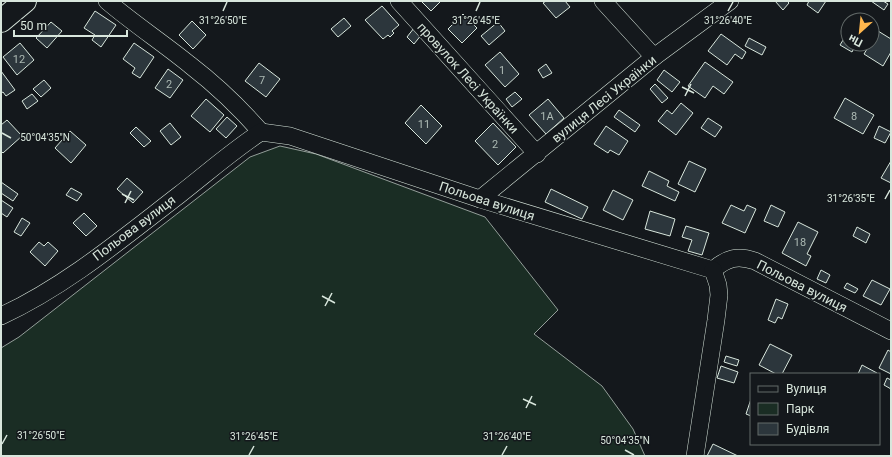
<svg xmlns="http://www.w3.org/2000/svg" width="892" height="457" font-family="Roboto,sans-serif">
<rect width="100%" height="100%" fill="#14181c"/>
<!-- green -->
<path fill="#1a2d24" stroke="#939e99" d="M 280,146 L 316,154 L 485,217 L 558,310 L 534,334 L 602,386 L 633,429 L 645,456 L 1,456 L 1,348 L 19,337 L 250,157 Z"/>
<!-- building -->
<g fill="#2c363c" stroke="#d8e6dc">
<path d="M 421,1 L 441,1 L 431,11 Z"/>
<path d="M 546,1 L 565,1 L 570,7 L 556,18 L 543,3 Z"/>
<path d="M 775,1 L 787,1 L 789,3 L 783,10 Z"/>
<path d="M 809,1 L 826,1 L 818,13 L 807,5 Z"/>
<path d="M 871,1 L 883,1 L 888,4 L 884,10 Z"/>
<path d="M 382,6 L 399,25 L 392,31 L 394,33 L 390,37 L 388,35 L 383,39 L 365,20 Z"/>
<path d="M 95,11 L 116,25 L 101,47 L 92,40 L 95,35 L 84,28 Z"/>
<path d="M 463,14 L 477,28 L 462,43 L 448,29 Z"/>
<path d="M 344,18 L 351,26 L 338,37 L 331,29 Z"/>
<path d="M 192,21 L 206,35 L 193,49 L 179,35 Z"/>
<path d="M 51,22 L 62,31 L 47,48 L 36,38 Z"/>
<path d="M 498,22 L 505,31 L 489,45 L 481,36 Z"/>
<path d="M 414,28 L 422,34 L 414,44 L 407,37 Z"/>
<path d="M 878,31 L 891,39 L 891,52 L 883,66 L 864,54 L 870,44 L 872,44 L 872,41 Z"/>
<path d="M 848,32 L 848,44 L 856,44 L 852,52 L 840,45 Z"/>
<path d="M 721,34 L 746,52 L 742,59 L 735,54 L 727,65 L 708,51 Z"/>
<path d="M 749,38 L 766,47 L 762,55 L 745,46 Z"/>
<path d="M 20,43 L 34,60 L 17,75 L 3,57 Z"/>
<path d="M 134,43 L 154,57 L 140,78 L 132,73 L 135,68 L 123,59 Z"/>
<path d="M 500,52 L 519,74 L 505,87 L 485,65 Z"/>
<path d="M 705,62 L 733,82 L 724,94 L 713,86 L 705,98 L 688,86 Z"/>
<path d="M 259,63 L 280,79 L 266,97 L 245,81 Z"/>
<path d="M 546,64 L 552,73 L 543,78 L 538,70 Z"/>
<path d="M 168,69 L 183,80 L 170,98 L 155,88 Z"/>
<path d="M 664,70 L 680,82 L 672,92 L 657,80 Z"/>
<path d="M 1,71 L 15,90 L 6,96 L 3,92 L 1,93 Z"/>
<path d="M 44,80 L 51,88 L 41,97 L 33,89 Z"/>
<path d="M 655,84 L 668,98 L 662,103 L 650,89 Z"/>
<path d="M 515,92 L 522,99 L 512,107 L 506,99 Z"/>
<path d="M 32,94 L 38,101 L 27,109 L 22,101 Z"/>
<path d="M 845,98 L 874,115 L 863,134 L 834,118 Z"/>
<path d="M 206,99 L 224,115 L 210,132 L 191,116 Z"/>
<path d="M 548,99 L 564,118 L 546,134 L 529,115 Z"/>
<path d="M 681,103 L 693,113 L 676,135 L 658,121 L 667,110 L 672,114 Z"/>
<path d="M 421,105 L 442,126 L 426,144 L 405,123 Z"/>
<path d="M 619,110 L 640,125 L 635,132 L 614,117 Z"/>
<path d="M 227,117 L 237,126 L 226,138 L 216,129 Z"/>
<path d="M 708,118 L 722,127 L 715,137 L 701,128 Z"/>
<path d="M 7,120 L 22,136 L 3,153 L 1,151 L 1,125 Z"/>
<path d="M 170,123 L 181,137 L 171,145 L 160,131 Z"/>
<path d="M 493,123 L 516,147 L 498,165 L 475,141 Z"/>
<path d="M 606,126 L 628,141 L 619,155 L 610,150 L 608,153 L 594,144 Z"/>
<path d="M 879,126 L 891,132 L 885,143 L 874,138 Z"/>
<path d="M 136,127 L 151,141 L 144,147 L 130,133 Z"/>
<path d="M 70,131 L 86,145 L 71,163 L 55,148 Z"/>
<path d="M 689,161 L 706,169 L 695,192 L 678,184 Z"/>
<path d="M 891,161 L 891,183 L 881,178 Z"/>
<path d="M 649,171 L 669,181 L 667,186 L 679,192 L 675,201 L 642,186 Z"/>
<path d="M 127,178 L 143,192 L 133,203 L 117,189 Z"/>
<path d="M 1,182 L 18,194 L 13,201 L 1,193 Z"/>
<path d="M 71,188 L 82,194 L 77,201 L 66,195 Z"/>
<path d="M 551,189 L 588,207 L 582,219 L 545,202 Z"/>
<path d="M 613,190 L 633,200 L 623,220 L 603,210 Z"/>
<path d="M 1,200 L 13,208 L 7,217 L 1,213 Z"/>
<path d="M 731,205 L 744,211 L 747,205 L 756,209 L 745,233 L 722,223 Z"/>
<path d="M 771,205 L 785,212 L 778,227 L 764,221 Z"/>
<path d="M 650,211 L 675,219 L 670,236 L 645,229 Z"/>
<path d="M 84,213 L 97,226 L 86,236 L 73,223 Z"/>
<path d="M 22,218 L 30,223 L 21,236 L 14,232 Z"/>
<path d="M 798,222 L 818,232 L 807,254 L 811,256 L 806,266 L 782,253 Z"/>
<path d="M 686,226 L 709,233 L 702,255 L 688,251 L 692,240 L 682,237 Z"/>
<path d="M 857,227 L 870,234 L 866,243 L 853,236 Z"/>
<path d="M 39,242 L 44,246 L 48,242 L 58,251 L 45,266 L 30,252 Z"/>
<path d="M 821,270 L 830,275 L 826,283 L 817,279 Z"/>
<path d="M 872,280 L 890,289 L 881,305 L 863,296 Z"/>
<path d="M 847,283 L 858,289 L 855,293 L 844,288 Z"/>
<path d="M 776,299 L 788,304 L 782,319 L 778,317 L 775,323 L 768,320 Z"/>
<path d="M 770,344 L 792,355 L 782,374 L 776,374 L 759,365 Z"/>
<path d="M 888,350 L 891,352 L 891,374 L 879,368 Z"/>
<path d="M 726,356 L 739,360 L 737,366 L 724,362 Z"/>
<path d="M 862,365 L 877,373 L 876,374 L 858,374 Z"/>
<path d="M 721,366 L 738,372 L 734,383 L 717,378 Z"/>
<path d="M 887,378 L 891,380 L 891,389 L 884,385 Z"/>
<path d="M 751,399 L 751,416 L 746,414 Z"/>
<path d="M 713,444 L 738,456 L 707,456 Z"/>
</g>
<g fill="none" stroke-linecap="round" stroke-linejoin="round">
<!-- minor casing -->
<g stroke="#d8e6dc" stroke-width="18">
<g id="minor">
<path d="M 107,1 C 134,24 163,43 190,65 C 216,85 240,108 261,132"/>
<path d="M 399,1 L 537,154"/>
<path d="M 603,1 L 654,57"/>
<path d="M 480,199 L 654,57 L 730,1"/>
<path d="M 713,270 C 727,258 737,255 755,261 L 891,331"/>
<path d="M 1,316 C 66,286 123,238 179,195 C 206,174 232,151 261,132 L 290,136 L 480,199 L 713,270"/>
<path d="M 695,456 L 716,320 L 719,295 L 718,285 L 713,270"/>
</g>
</g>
<!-- major casing -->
<g stroke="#d8e6dc" stroke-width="24">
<path id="major" d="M 1,21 L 25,1"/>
</g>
<!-- minor -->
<use href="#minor" stroke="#14181c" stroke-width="17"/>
<!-- major -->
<use href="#major" stroke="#14181c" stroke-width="22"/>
</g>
<!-- ticks -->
<path fill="none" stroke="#d8e6dc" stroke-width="1.5" d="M 223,11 L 227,2M 476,11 L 480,2M 728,11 L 733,2M 682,87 L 694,93M 685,96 L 691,84M 2,133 L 11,138M 122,194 L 134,200M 885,199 L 890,190M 125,203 L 131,191M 322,296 L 335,303M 325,306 L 332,293M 523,399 L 536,405M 526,408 L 532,396M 2,444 L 7,435M 625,450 L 634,455M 249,455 L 254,446M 502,455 L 507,446"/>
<g text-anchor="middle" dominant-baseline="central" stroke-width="3" stroke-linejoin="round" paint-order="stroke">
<!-- number labels -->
<g font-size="11" fill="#adbab4">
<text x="19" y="59">12</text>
<text x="502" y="70">1</text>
<text x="262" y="80">7</text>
<text x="169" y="84">2</text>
<text x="547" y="116">1А</text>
<text x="854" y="116">8</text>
<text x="424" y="124">11</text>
<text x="495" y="144">2</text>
<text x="800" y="242">18</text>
</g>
<!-- street labels -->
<g font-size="13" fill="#d8e6dc" stroke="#14181c">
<text transform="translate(468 78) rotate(48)">провулок Лесі Українки</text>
<text transform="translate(604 99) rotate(-39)">вулиця Лесі Українки</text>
<text transform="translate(487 201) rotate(18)">Польова вулиця</text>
<text transform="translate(134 228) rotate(-37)">Польова вулиця</text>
<text transform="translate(802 286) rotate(27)">Польова вулиця</text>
</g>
</g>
<g font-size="10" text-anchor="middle" fill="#d8e6dc" stroke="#14181c" stroke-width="3" stroke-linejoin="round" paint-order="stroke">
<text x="223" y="24">31°26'50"E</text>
<text x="476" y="24">31°26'45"E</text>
<text x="728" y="24">31°26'40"E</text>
<text x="45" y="141">50°04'35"N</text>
<text x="851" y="202">31°26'35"E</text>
<text x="41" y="439">31°26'50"E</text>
<text x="254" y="440">31°26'45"E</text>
<text x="507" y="440">31°26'40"E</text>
<text x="625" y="444">50°04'35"N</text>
</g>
<!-- border -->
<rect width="892" height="457" fill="none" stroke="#d8e6dc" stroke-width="4"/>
<!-- legend -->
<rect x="750" y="373" width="130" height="72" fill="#14181c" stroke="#626a69"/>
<rect x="758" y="386" width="20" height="6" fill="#14181c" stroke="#626a69"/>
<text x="786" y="393" font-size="12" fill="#d8e6dc">Вулиця</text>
<rect x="758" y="403" width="20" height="12" fill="#1a2d24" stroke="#626a69"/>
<text x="786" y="413" font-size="12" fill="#d8e6dc">Парк</text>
<rect x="758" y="423" width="20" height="12" fill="#2c363c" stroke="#626a69"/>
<text x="786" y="433" font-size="12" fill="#d8e6dc">Будівля</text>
<!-- north arrow -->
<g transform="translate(860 32) rotate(207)"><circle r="19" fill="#14181c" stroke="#626a69"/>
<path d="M0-3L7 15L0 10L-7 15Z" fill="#ffb74d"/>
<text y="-6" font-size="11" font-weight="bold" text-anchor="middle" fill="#d8e6dc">Пн</text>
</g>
<!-- scale -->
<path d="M14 30v6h113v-6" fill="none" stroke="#d8e6dc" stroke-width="2"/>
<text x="20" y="30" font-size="12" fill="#d8e6dc" stroke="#14181c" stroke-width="3" paint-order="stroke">50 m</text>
</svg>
